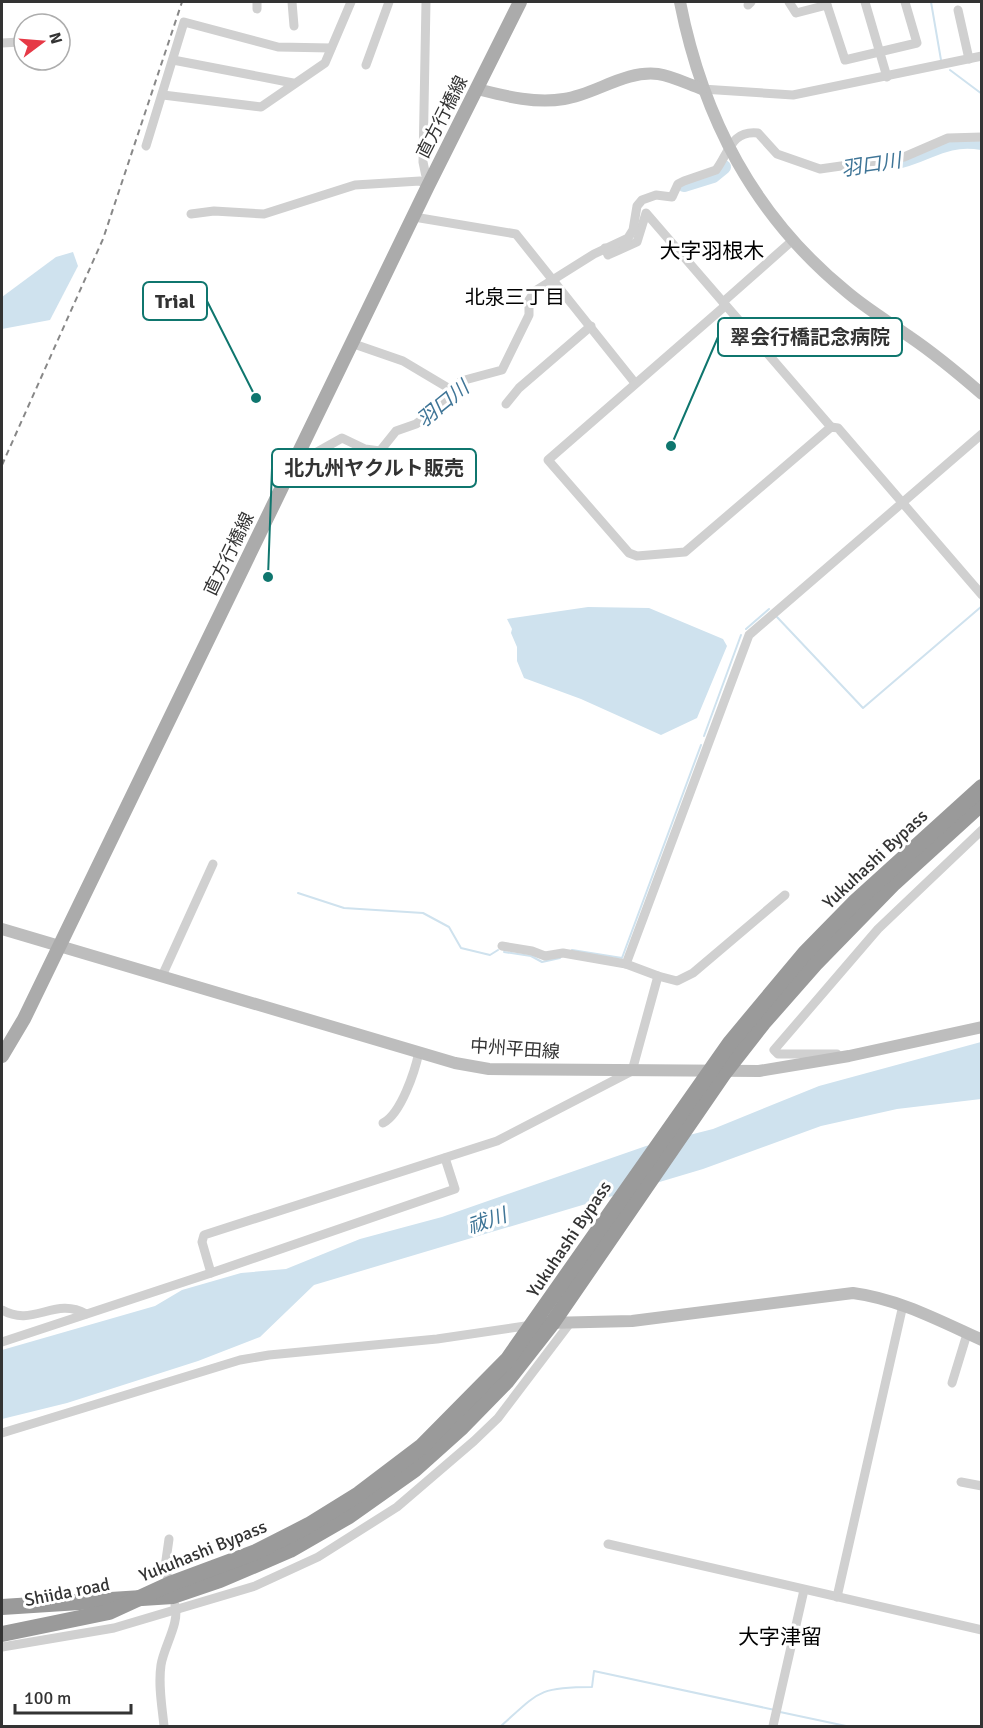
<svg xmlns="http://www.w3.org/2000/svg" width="983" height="1728" font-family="Signika,'Noto Sans JP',sans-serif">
<rect width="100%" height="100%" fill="#fff"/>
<!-- water -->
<g fill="#cfe2ee">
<path d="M 73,252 L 78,266 L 50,320 L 2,329 L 2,297 L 56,257 Z"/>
<path d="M 588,607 L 649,608 L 723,639 L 727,646 L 697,718 L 661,735 L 581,699 L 524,678 L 517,661 L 517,647 L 511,633 L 512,629 L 507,619 Z"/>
<path d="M 981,1042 L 981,1099 L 897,1109 L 821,1126 L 703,1169 L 314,1285 L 260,1337 L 198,1361 L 67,1403 L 2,1419 L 2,1350 L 155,1306 L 182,1290 L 241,1273 L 286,1269 L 360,1239 L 442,1217 L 646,1146 L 713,1129 L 819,1086 Z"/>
</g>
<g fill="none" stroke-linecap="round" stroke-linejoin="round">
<!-- stream -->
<g stroke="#cfe2ee" stroke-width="2">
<path d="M 931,2 L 941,60"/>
<path d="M 950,70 L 982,94"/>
<path d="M 777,617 L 863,708 L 982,606"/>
<path d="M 746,629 L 769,609"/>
<path d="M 704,736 L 741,635"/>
<path d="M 298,893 L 344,908 L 423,913 L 449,927 L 461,948 L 490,955 L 498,950"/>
<path d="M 572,950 L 622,958 L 701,745"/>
<path d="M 504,952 L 531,956 L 542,962 L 560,958"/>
<path d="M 780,1712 L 846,1726"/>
<path d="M 501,1726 C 539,1692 538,1687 592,1687 L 594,1671 L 775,1710"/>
</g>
<!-- river -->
<g stroke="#cfe2ee" stroke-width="14">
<path d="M 893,163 C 930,156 941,137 982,143"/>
<path d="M 684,185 L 713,176 L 724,167"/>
</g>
<!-- street -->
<g stroke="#d0d0d0" stroke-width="9">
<path d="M 257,2 L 257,9"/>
<path d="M 292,2 L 294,26"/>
<path d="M 426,2 L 423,162 L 428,186"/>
<path d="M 789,2 L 796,13 L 827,5"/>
<path d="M 826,2 L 845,60 L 917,43 L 905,2"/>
<path d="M 865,2 L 887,77"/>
<path d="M 748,5 L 751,2"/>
<path d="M 958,10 L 969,59"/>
<path d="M 2,43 L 20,42"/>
<path d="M 173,60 L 293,83"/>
<path d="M 366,65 L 389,2"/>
<path d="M 702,89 L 793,95 L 982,56"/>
<path d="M 163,95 L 261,107 L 325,63 L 351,2"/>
<path d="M 146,146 L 184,22 L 278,47 L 331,48"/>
<path d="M 191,214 L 214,211 L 264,214 L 355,185 L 420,181 L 428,186"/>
<path d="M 414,217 L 516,234 L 635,383"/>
<path d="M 605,248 L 608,255 L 637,242 L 646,213 L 831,427"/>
<path d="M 723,302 L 793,240"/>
<path d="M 725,306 L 548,460 L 629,553 L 637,556 L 685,552 L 831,427 L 838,428 L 982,595"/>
<path d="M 351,343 L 403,361 L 450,389"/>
<path d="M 506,404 L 519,388 L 591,326"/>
<path d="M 300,450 L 310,456 L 342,438 L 365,449 L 380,451 L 396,431 L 416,424 L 442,405 L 461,381 L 502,370 L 529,315 L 529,300 L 535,291 L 594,254 L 628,238 L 633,230 L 637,206 L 642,200 L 656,195 L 672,197 L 678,184 L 684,181 L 716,170 C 729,153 731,130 758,133 L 777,154 L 820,169 L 904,157 L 948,138 L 982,137"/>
<path d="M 502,946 L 532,951 L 545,956 L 563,953 L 626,964"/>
<path d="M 162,976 L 213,864"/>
<path d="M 658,976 L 626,964 L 749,635 L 982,434"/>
<path d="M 837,1054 L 778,1054 L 774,1050 L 878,929 L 982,830"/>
<path d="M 383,1123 C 401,1114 415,1071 419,1052"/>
<path d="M 211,1273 L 202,1242 L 204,1235 L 497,1141 L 632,1071 L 658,976 L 677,981 L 693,973 L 785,895"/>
<path d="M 2,1310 C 33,1328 55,1296 86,1314"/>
<path d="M 2,1342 L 211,1273 L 455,1189 L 445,1158"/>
<path d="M 952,1383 L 967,1334"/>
<path d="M 2,1433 L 240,1360 L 269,1355 L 437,1339 L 532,1325"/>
<path d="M 961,1482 L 982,1486"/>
<path d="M 169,1539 L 165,1567 L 170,1586"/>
<path d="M 608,1544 L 982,1630"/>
<path d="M 837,1597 L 903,1305"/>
<path d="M 2,1647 L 114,1628 L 255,1586 L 318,1557 L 397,1507 L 474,1441 L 498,1418 L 570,1323"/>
<path d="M 164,1726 C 162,1706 158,1685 161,1665 C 164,1646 180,1623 175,1605"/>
<path d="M 773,1726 L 804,1590"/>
</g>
<!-- secondary -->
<g stroke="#bdbdbd" stroke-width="12">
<path d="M 680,2 C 703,118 754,216 847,292 C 867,309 889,322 910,337 C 935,354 959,374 982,394"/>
<path d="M 477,89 C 505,96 535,104 564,99 C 596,94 625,70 658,74 C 672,76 688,84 702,89"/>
<path d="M 2,929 L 455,1063 L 489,1069 L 759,1071 L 849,1056 L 982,1027"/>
<path d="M 547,1323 L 632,1321 L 853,1293 C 899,1299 940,1321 982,1340"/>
</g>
<!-- primary -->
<path stroke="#ababab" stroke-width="14" d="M 2,1056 L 24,1019 L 428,186 L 520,2"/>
<!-- highway -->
<g stroke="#9a9a9a" stroke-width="16">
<path d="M 2,1607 L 173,1596 L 220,1580 L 290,1550 L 349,1516 L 414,1470 L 462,1427 L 506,1382 L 553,1322 L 724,1073 L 763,1023 L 815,964 L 894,883 L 982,803"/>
<path d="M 2,1634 L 109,1612 L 170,1584 L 256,1552 L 309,1525 L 359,1494 L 421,1447 L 508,1359 L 730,1043 L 805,953 L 854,903 L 982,787"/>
</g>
<!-- rail -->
<path stroke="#888" stroke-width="2" stroke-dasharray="6 4.5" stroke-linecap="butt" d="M 2,465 L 103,239 L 182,2"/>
</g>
<g text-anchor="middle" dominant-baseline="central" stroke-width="6" stroke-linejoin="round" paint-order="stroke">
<!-- street labels -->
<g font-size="18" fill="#333" stroke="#fff">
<text transform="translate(442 117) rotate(-63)">直方行橋線</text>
<text transform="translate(229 554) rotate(-64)">直方行橋線</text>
<text transform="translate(875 859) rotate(-43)">Yukuhashi Bypass</text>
<text transform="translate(515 1049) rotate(4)">中州平田線</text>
<text transform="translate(569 1239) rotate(-56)">Yukuhashi Bypass</text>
<text transform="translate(203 1551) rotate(-22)">Yukuhashi Bypass</text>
<text transform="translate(67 1592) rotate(-11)">Shiida road</text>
</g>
<!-- water labels -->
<g font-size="20" font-style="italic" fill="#3f7597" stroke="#fff">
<text transform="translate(871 165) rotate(-9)">羽口川</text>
<text transform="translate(443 404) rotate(-39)">羽口川</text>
<text transform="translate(487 1221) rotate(-19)">祓川</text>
</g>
<!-- neighbourhood labels -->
<g font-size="20" fill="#000" stroke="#fff">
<text x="515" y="297">北泉三丁目</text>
</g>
<!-- quarter labels -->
<g font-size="21" fill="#000" stroke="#fff">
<text x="712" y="251">大字羽根木</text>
<text x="780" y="1637">大字津留</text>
</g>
</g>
<!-- callouts -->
<path fill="none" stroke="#0f766e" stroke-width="2" d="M256 398L207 301M671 446L718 337M268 577L272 468"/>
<g fill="#0f766e" stroke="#fff" stroke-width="2">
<circle cx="256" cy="398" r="6"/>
<circle cx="671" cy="446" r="6"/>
<circle cx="268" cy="577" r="6"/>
</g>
<g fill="#fff" stroke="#0f766e" stroke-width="2">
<rect x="143" y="282" width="64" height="38" rx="6"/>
<rect x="718" y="318" width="184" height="38" rx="6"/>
<rect x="272" y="449" width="204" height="38" rx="6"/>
</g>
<g font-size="20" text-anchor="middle" font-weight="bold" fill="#333">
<text x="175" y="308">Trial</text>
<text x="810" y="344">翠会行橋記念病院</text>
<text x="374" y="475">北九州ヤクルト販売</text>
</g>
<!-- border -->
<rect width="983" height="1728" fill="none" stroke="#333333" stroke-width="6"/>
<!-- north arrow -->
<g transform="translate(42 42) rotate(74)"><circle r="28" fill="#ffffff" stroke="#adadad" stroke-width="1.5"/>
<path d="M0-4.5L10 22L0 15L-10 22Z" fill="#e63946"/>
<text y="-9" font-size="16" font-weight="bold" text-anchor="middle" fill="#333333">N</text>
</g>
<!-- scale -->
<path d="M15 1704v9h116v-9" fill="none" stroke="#333333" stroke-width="3"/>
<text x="24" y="1704" font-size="18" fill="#333333" stroke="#ffffff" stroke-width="4.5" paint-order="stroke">100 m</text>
</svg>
